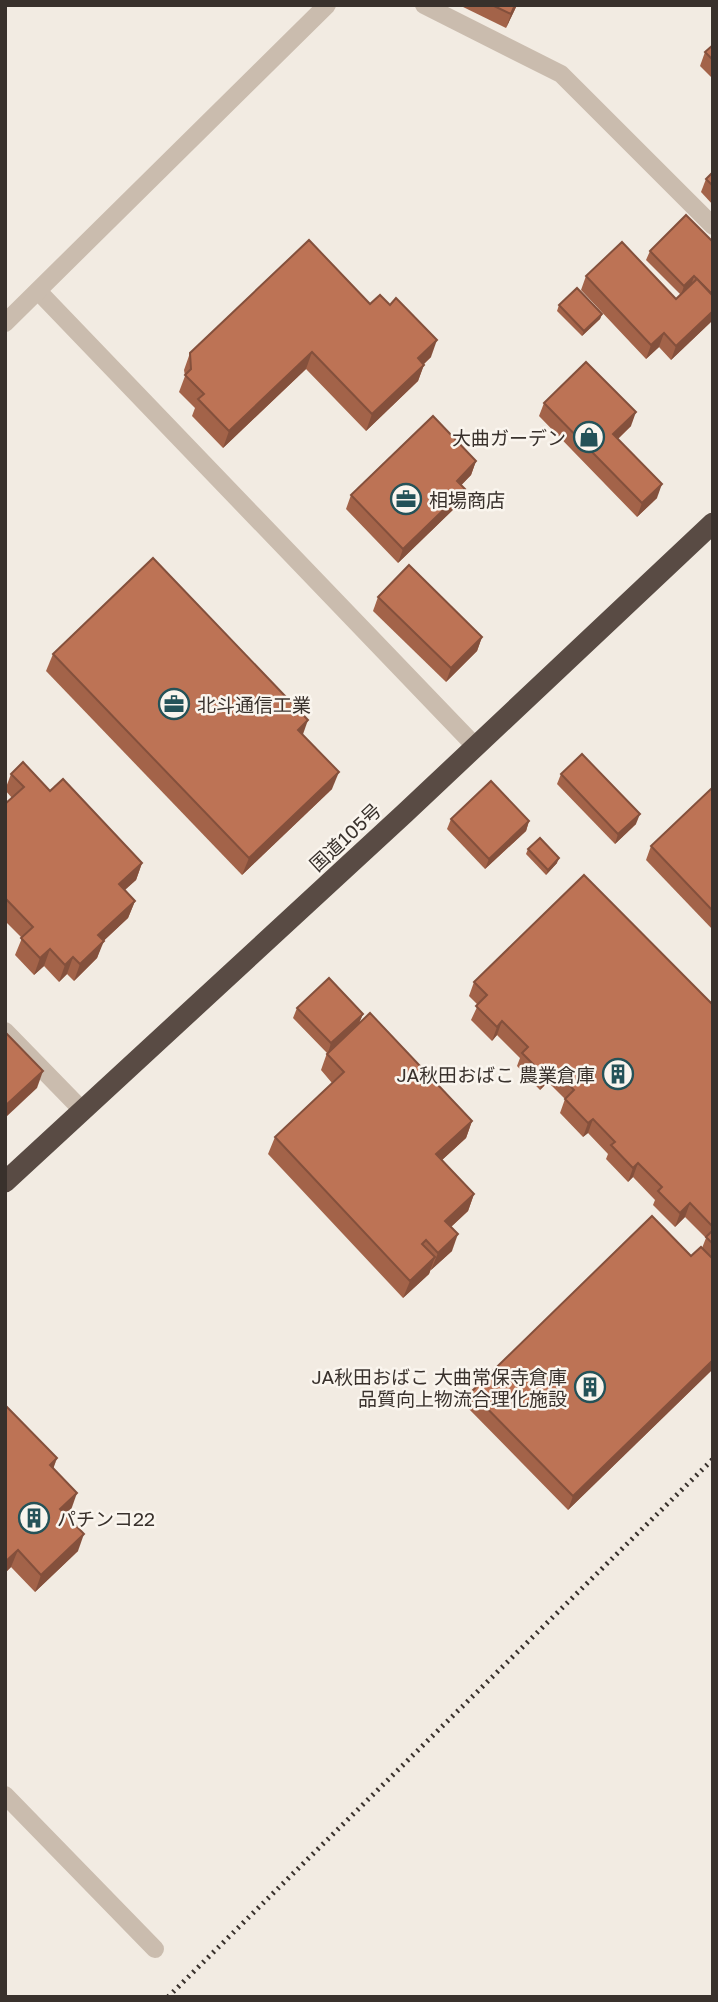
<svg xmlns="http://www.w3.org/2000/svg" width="718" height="2002" font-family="'Golos Text','Noto Sans JP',sans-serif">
<rect width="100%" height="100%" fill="#f2ebe2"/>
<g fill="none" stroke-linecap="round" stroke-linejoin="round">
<!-- minor -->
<g stroke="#cabcae" stroke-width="18">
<path d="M 424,5 L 561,74 L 713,226"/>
<path d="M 38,291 L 476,747"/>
<path d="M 5,323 L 327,5"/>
<path d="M 5,1031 L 82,1110"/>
<path d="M 5,1795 L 155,1949"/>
</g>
<!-- highway -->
<path stroke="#594b44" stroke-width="21" d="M 5,1182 L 405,813 L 713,523"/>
<!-- rail -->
<path stroke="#39312c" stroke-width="5" stroke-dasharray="2 5" stroke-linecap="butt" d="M 168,1997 L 713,1459"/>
</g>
<!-- wall -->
<g fill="#a36349">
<path d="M 459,5 L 517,5 L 506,28 Z"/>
<path d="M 713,45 L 713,79 L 700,66 L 705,52 Z"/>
<path d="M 713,172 L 713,205 L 701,192 L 706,179 Z"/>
<path d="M 713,242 L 713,320 L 671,360 L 659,347 L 646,359 L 581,290 L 586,276 L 676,299 L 681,295 L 646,260 L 650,251 Z"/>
<path d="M 370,304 L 431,357 L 424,364 L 418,381 L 366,431 L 306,369 L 223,448 L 192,416 L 195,408 L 179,392 L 185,376 L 184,370 L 190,353 Z"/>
<path d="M 559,305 L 602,314 L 600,319 L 582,336 L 557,311 Z"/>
<path d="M 544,403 L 631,426 L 618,439 L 657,498 L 637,517 L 539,416 Z"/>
<path d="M 476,461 L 471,475 L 461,485 L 465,489 L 460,503 L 398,563 L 346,509 L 351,495 Z"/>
<path d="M 378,597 L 482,637 L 477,651 L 446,682 L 373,611 Z"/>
<path d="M 53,654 L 303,735 L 332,789 L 242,875 L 46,671 Z"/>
<path d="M 11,774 L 50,791 L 142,863 L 136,880 L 124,890 L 135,901 L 128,918 L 103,941 L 97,958 L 74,981 L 67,974 L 59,982 L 44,966 L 34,975 L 15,955 L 22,938 L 5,921 L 5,804 L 12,798 L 5,790 Z"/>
<path d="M 561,774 L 636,824 L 615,844 L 557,784 Z"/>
<path d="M 713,787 L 713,930 L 646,860 L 651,846 Z"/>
<path d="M 451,819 L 529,821 L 526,831 L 485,869 L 447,829 Z"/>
<path d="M 528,849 L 557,863 L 546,875 L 526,854 Z"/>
<path d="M 474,982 L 713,1005 L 713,1369 L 568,1510 L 466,1406 L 471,1392 L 691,1256 L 702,1248 L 706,1238 L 685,1217 L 675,1227 L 653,1205 L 655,1200 L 633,1177 L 628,1182 L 606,1159 L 608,1154 L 588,1133 L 583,1137 L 560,1113 L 565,1099 L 548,1082 L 540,1090 L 517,1066 L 520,1058 L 497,1035 L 492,1041 L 471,1020 L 478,1005 L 469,996 Z"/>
<path d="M 297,1008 L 363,1014 L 359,1023 L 472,1121 L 466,1138 L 442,1160 L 474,1194 L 468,1211 L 451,1227 L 452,1251 L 431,1270 L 431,1269 L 429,1274 L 403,1298 L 268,1154 L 275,1137 L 332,1083 L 321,1070 L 327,1053 L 293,1018 Z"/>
<path d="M 57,1458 L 53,1468 L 71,1510 L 65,1515 L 78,1551 L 35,1592 L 11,1567 L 5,1573 Z"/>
</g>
<!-- shaded-wall -->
<g fill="#84503c">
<path d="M 515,5 L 517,5 L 506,28 L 511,14 Z"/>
<path d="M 694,276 L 691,286 L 681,295 L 684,286 Z"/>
<path d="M 713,311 L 713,320 L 671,360 L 676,346 Z"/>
<path d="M 602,314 L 600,319 L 582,336 L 584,331 Z"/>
<path d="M 664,333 L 659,347 L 646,359 L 651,345 Z"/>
<path d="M 437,340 L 431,357 L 412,375 L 418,358 Z"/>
<path d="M 312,352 L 306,369 L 223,448 L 229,431 Z"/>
<path d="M 424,365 L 418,381 L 366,431 L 372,414 Z"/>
<path d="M 636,412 L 631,426 L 608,448 L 613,434 Z"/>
<path d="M 476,461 L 471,475 L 452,495 L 457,481 Z"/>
<path d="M 662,484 L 657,498 L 637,517 L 642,503 Z"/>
<path d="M 465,489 L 460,503 L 398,563 L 403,549 Z"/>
<path d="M 482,637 L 477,651 L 446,682 L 451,668 Z"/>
<path d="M 308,720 L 302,737 L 298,730 Z"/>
<path d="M 339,772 L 332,789 L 242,875 L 249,858 Z"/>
<path d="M 640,814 L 636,824 L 615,844 L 618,834 Z"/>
<path d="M 529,821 L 526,831 L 485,869 L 489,859 Z"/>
<path d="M 559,858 L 557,863 L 546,875 L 548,870 Z"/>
<path d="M 142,863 L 136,880 L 113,901 L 119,884 Z"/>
<path d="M 135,901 L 128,918 L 92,952 L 98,935 Z"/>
<path d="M 104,941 L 97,958 L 74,981 L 80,964 Z"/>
<path d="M 50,949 L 44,966 L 34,975 L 40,958 Z"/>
<path d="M 73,957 L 67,974 L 59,982 L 65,965 Z"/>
<path d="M 363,1014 L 359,1023 L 328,1053 L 331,1043 Z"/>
<path d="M 502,1021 L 497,1035 L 492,1041 L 497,1027 Z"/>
<path d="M 553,1068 L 548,1082 L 540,1090 L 545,1076 Z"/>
<path d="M 43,1071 L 37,1088 L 5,1118 L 5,1106 Z"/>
<path d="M 593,1119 L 588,1133 L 583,1137 L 588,1123 Z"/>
<path d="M 472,1121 L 466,1138 L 430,1171 L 436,1154 Z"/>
<path d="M 638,1163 L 633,1177 L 628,1182 L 633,1168 Z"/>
<path d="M 474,1194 L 468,1211 L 439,1238 L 445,1221 Z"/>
<path d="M 690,1203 L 685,1217 L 675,1227 L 680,1213 Z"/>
<path d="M 458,1234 L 452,1251 L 431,1270 L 438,1253 Z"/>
<path d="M 435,1257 L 429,1274 L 403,1298 L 410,1281 Z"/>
<path d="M 713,1360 L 713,1369 L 568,1510 L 573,1496 Z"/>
<path d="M 57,1458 L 51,1475 L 50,1465 Z"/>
<path d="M 77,1493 L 71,1510 L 54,1526 L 60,1509 Z"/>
<path d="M 84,1534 L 78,1551 L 35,1592 L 41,1575 Z"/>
<path d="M 18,1550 L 11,1567 L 5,1573 L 5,1562 Z"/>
</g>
<!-- building -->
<g fill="#bd7355" stroke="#84503c" stroke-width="2">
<path d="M 492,5 L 515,5 L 511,14 Z"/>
<path d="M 713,45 L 713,60 L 705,52 Z"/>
<path d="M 713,172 L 713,186 L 706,179 Z"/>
<path d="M 686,215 L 713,242 L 713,295 L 694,276 L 684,286 L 650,251 Z"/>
<path d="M 309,240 L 370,304 L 380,295 L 390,305 L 396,298 L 437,340 L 418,358 L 424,365 L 372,414 L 312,352 L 229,431 L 198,399 L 204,394 L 185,375 L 191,369 L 190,353 Z"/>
<path d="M 622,242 L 676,299 L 697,279 L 713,296 L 713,311 L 676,346 L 664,333 L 651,345 L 586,276 Z"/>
<path d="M 577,288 L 602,314 L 584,331 L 559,305 Z"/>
<path d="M 586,362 L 636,412 L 613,434 L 662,484 L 642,503 L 544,403 Z"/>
<path d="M 433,416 L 476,461 L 457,481 L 465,489 L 403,549 L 351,495 Z"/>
<path d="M 153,558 L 308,720 L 298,730 L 339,772 L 249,858 L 53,654 Z"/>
<path d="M 409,565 L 482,637 L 451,668 L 378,597 Z"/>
<path d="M 582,754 L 640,814 L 618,834 L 561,774 Z"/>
<path d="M 23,762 L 50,791 L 63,779 L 142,863 L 119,884 L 135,901 L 98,935 L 104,941 L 80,964 L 73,957 L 65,965 L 50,949 L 40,958 L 21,938 L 33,927 L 5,898 L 5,804 L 24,787 L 11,774 Z"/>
<path d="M 491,781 L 529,821 L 489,859 L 451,819 Z"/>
<path d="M 713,787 L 713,911 L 651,846 Z"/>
<path d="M 540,838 L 559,858 L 548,870 L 528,849 Z"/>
<path d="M 584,875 L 713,1005 L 713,1227 L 690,1203 L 680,1213 L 658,1191 L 662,1187 L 638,1163 L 633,1168 L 611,1145 L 615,1142 L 593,1119 L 588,1123 L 565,1099 L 574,1090 L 553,1068 L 545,1076 L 522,1053 L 528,1047 L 502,1021 L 497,1027 L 476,1006 L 487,995 L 474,982 Z"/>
<path d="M 329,978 L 363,1014 L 331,1043 L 297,1008 Z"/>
<path d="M 370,1013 L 472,1121 L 436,1154 L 474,1194 L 445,1221 L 458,1234 L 438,1253 L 426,1240 L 422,1244 L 435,1257 L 410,1281 L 275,1137 L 344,1072 L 327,1054 Z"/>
<path d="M 5,1032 L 43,1071 L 5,1106 Z"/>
<path d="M 652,1216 L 691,1256 L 701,1247 L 713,1259 L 713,1360 L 573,1496 L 471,1392 Z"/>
<path d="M 713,1230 L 713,1244 L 706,1237 Z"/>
<path d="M 5,1405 L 57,1458 L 50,1465 L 77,1493 L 60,1509 L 84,1534 L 41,1575 L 18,1550 L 5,1562 Z"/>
</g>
<!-- icons -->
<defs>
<g id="shop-ring" transform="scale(1.575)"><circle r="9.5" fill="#faf5ee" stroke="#245258" stroke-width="1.5"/><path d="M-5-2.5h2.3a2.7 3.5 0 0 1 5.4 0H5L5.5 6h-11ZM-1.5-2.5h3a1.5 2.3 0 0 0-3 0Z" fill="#245258"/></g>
<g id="office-ring" transform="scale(1.575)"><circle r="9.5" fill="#faf5ee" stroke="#245258" stroke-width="1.5"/><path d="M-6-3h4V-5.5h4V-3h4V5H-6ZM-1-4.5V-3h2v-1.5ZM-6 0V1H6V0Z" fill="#245258"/></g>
<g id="building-ring" transform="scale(1.575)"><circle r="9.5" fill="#faf5ee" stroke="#245258" stroke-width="1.5"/><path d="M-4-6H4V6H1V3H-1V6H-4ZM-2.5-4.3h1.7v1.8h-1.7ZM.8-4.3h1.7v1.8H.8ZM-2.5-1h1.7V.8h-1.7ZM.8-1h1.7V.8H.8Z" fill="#245258"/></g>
</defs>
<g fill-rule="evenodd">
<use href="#shop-ring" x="589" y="437"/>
<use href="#office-ring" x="406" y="499"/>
<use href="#office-ring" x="174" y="704"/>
<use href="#building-ring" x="618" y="1074"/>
<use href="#building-ring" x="590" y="1387"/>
<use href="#building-ring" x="34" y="1518"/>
</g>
<g text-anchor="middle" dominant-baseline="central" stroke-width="5" stroke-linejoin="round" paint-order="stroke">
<!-- poi labels -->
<g font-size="19" fill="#39312c" stroke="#faf5ee" text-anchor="end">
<text x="566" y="437">大曲ガーデン</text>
<text x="429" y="499" text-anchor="start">相場商店</text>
<text x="197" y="704" text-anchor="start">北斗通信工業</text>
<text x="595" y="1074">JA秋田おばこ 農業倉庫</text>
<text x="567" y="1376">JA秋田おばこ 大曲常保寺倉庫<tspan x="567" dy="22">品質向上物流合理化施設</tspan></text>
<text x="57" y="1518" text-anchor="start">パチンコ22</text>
</g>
<!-- street labels -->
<g font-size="19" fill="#39312c" stroke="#faf5ee">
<text transform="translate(345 837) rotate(-43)">国道105号</text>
</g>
</g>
<!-- border -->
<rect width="718" height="2002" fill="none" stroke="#39312c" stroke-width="14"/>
</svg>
